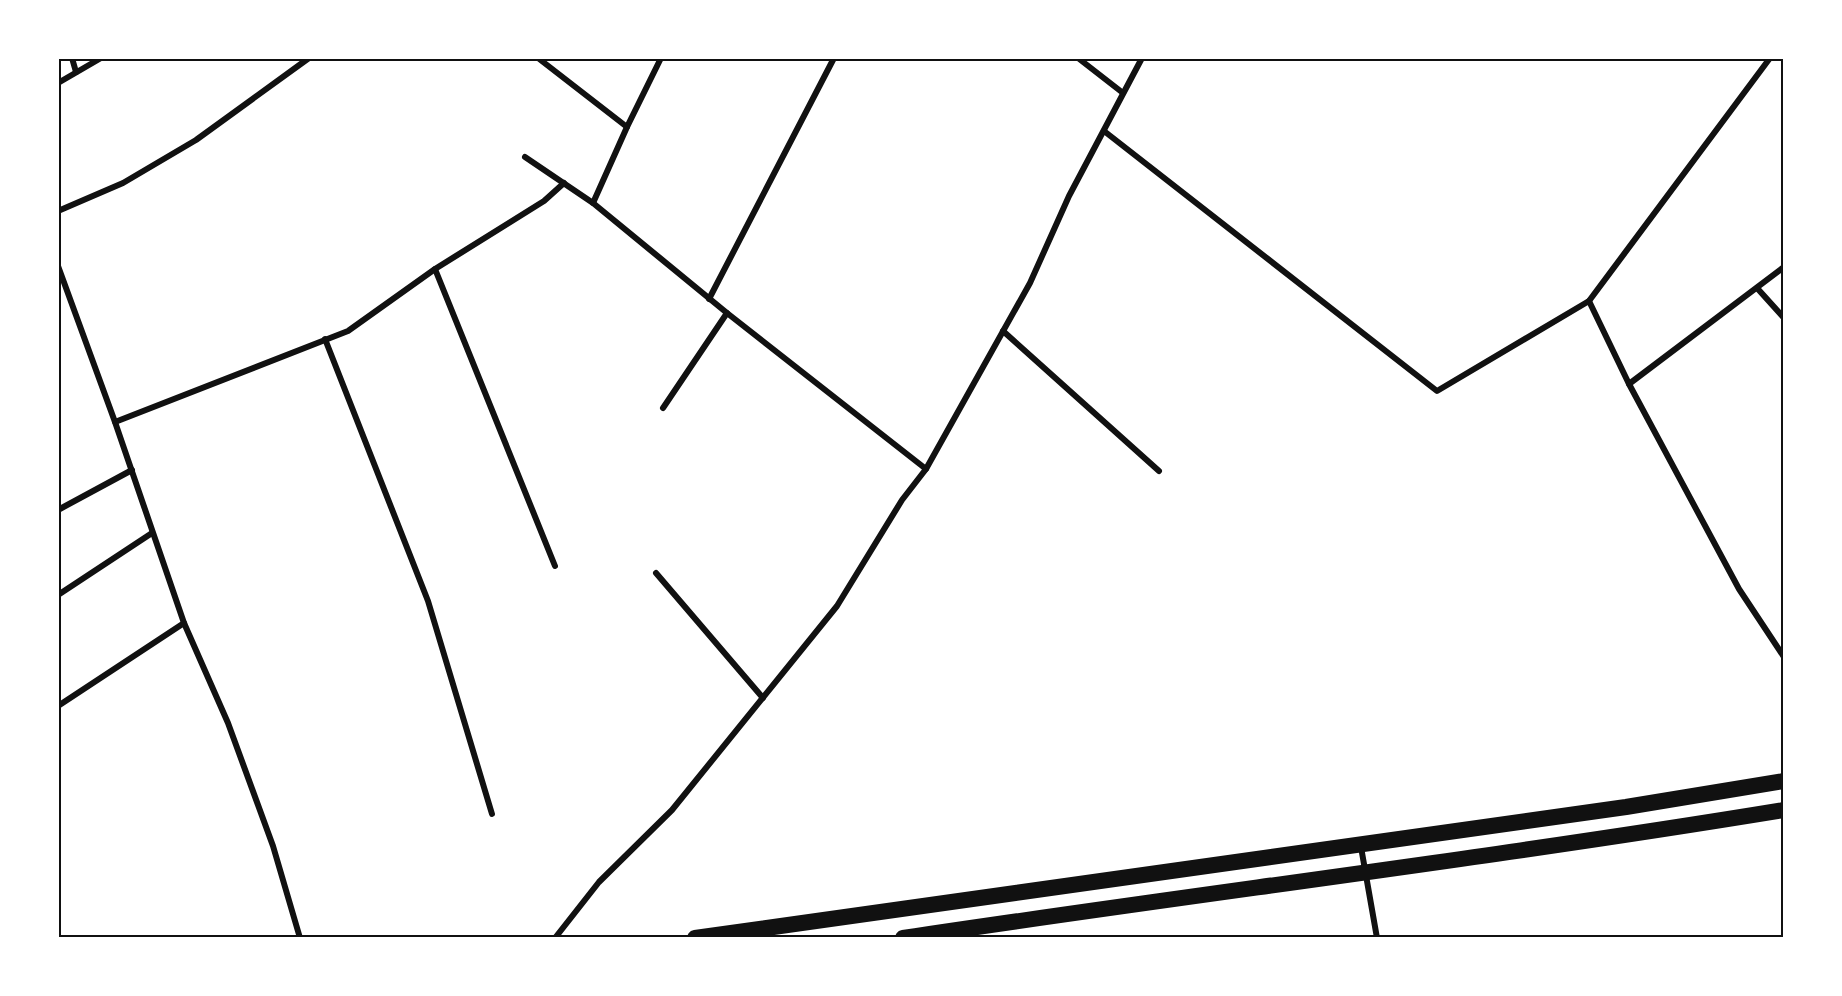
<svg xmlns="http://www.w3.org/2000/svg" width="1842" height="996" font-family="'Libre Baskerville',serif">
<rect width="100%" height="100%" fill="#fff"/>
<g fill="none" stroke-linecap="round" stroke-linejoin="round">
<!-- minor -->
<g stroke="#111" stroke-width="6">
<path d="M 72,58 L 76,72"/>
<path d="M 538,58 L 627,127 L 661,58"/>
<path d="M 1078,58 L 1123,93"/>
<path d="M 58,83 L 101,58"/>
<path d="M 1104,131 L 1437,391 L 1589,301 L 1770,58"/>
<path d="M 525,157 L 593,203 L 727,313 L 926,469"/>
<path d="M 593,203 L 627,127"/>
<path d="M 58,211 L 123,183 L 196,140 L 309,58"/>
<path d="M 58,266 L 115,422 L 184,623 L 228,723 L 273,846 L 300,938"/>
<path d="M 435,269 L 555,566"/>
<path d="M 1757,288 L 1784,318"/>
<path d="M 709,299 L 834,58"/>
<path d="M 1589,301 L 1629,384 L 1739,589 L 1784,657"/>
<path d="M 1003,331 L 1159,471"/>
<path d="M 325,339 L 428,601 L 492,814"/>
<path d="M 1629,384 L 1784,267"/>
<path d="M 663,408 L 727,313"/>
<path d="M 115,422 L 348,331 L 435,269 L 544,201 L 564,183"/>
<path d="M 58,510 L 132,470"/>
<path d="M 656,573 L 763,698"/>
<path d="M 58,595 L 152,533"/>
<path d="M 58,706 L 184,623"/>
<path d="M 1361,847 L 1377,938"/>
<path d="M 555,938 L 599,882 L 672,810 L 837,606 L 902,500 L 926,469 L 1030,283 L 1069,196 L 1142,58"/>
</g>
<!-- trunk -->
<g stroke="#111" stroke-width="16">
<path d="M 695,938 L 1626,807 L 1784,781"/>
<path d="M 903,938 C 1196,894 1491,858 1784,810"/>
</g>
</g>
<!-- border -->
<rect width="1842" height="996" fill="none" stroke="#ffffff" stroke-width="120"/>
<rect x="60" y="60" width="1722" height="876" fill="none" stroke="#111" stroke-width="2"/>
</svg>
